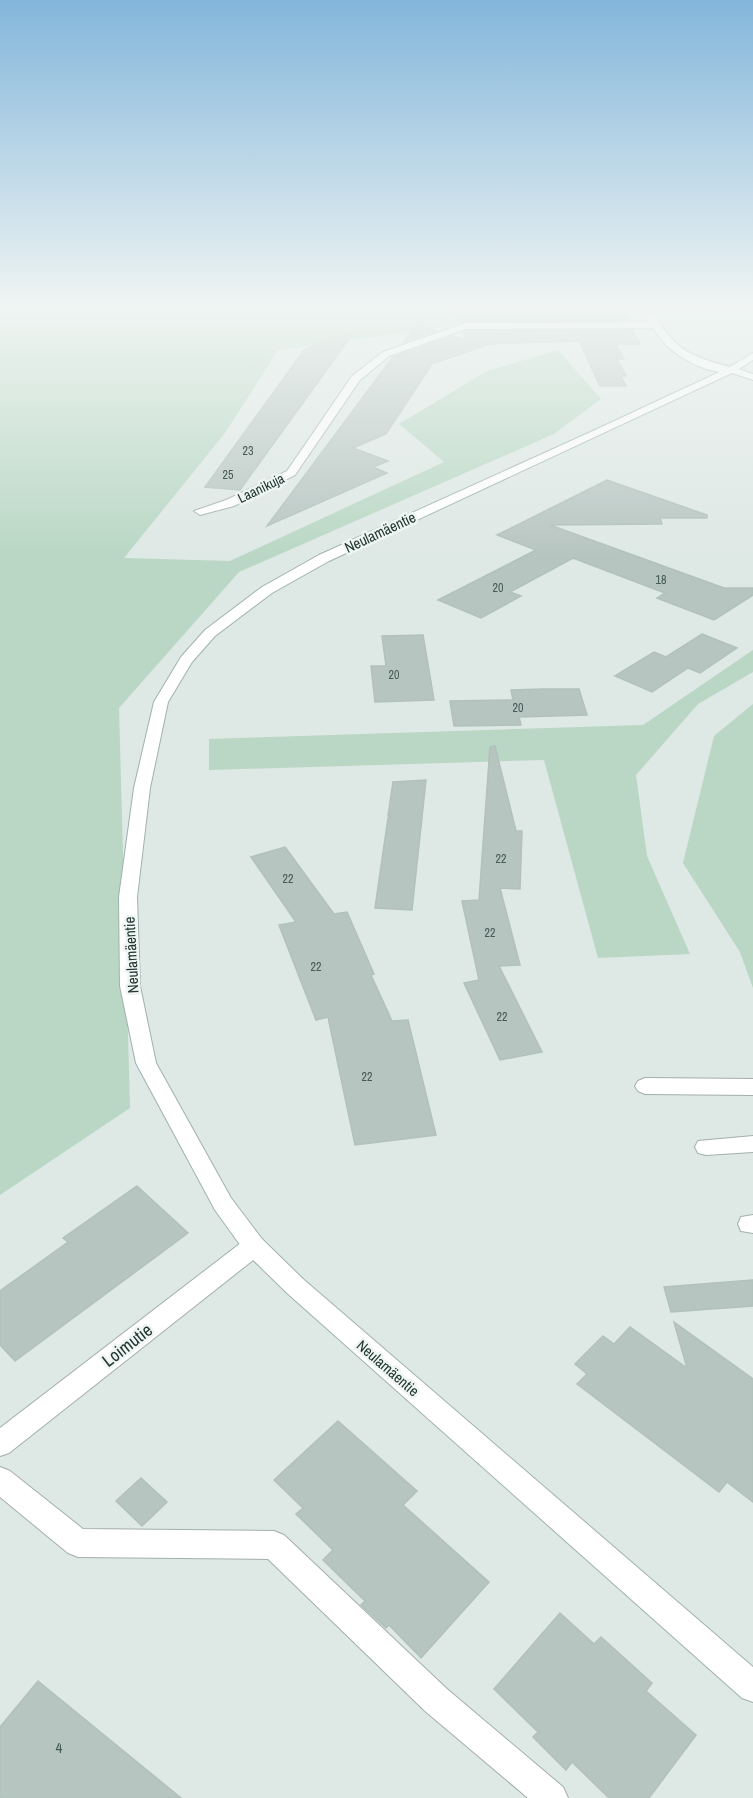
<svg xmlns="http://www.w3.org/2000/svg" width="753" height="1798" font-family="'Archivo Narrow',sans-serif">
<rect width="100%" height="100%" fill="#dee8e5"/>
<!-- green -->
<g fill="#b9d7c4">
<path d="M 0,306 L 598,306 L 278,350 L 225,433 L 124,558 L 230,561 L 444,462 L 399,424 L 487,371 L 558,350 L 601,399 L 554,434 L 239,572 L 119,708 L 130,1108 L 0,1195 Z"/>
<path d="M 753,650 L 753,672 L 698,704 L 636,775 L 647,856 L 690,954 L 598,958 L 544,760 L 209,770 L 209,739 L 643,725 Z"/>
<path d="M 753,704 L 753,988 L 740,952 L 683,863 L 714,736 Z"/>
</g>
<!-- building -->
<g fill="#b7c5c1" stroke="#b1c1bc" stroke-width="1.5">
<path d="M 530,307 L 622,309 L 628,320 L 460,323 L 455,309 Z"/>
<path d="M 417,325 L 436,331 L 404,342 Z"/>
<path d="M 633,330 L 640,344 L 616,344 L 624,359 L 617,359 L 626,376 L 621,376 L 626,386 L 600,386 L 579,341 L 489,344 L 432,364 L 386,434 L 353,448 L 388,461 L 373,467 L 387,473 L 267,526 L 393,357 L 453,336 L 466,340 L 463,332 L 466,331 Z"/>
<path d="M 354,332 L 240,490 L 205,487 L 305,349 Z"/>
<path d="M 607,480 L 707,515 L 707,518 L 660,518 L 662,524 L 550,525 L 724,588 L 753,588 L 753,595 L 714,620 L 657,598 L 665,593 L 573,558 L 510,592 L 521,596 L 481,618 L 438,600 L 536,550 L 497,535 Z"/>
<path d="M 702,634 L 737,648 L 700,673 L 688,668 L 652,692 L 615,676 L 654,652 L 666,657 Z"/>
<path d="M 423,635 L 434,700 L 375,702 L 371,666 L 386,666 L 382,636 Z"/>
<path d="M 545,689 L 579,689 L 587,715 L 519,717 L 521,725 L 454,726 L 450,701 L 513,700 L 511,690 Z"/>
<path d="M 495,746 L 516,831 L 522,831 L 520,889 L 500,888 L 520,965 L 499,966 L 542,1052 L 500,1060 L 464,983 L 479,980 L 462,901 L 479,900 L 490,747 Z"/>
<path d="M 426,780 L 412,910 L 375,908 L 388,818 L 392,817 L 388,816 L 393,782 Z"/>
<path d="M 285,847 L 334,914 L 347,912 L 374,974 L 371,975 L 392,1021 L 408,1020 L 436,1135 L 355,1145 L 328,1017 L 316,1020 L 279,925 L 296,922 L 251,857 Z"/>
<path d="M 137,1186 L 188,1233 L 15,1361 L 0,1345 L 0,1291 L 68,1242 L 63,1238 Z"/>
<path d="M 753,1280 L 753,1306 L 671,1312 L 664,1287 Z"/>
<path d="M 674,1322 L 753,1379 L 753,1502 L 727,1482 L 719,1492 L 577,1384 L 587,1374 L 575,1364 L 603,1336 L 614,1344 L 630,1327 L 687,1368 Z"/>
<path d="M 338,1421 L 417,1491 L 403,1505 L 489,1582 L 421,1658 L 389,1625 L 386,1628 L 361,1605 L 365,1601 L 323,1560 L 333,1550 L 296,1514 L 303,1508 L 274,1480 Z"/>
<path d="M 141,1478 L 167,1502 L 142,1526 L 116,1501 Z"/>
<path d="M 560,1613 L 594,1644 L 601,1637 L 652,1683 L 646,1691 L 696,1735 L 649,1798 L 609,1798 L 572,1762 L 566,1770 L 533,1737 L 538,1732 L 494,1689 Z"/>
<path d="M 38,1681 L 181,1798 L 0,1798 L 0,1727 Z"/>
</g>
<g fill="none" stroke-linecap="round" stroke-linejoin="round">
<!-- lane casing -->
<g stroke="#a2afac" stroke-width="2">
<g id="lane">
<path d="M 645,1078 L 753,1079 L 753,1095 L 645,1094 L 638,1091 L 635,1086 L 638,1081 Z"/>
<path d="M 753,1136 L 753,1152 L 706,1155 L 698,1153 L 695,1147 L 698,1141 Z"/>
<path d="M 753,1215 L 753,1233 L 741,1231 L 738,1224 L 741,1217 Z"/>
<path d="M 0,1467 L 10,1471 L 83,1529 L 274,1531 L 284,1535 L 447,1689 L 563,1787 L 568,1798 L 528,1798 L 425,1711 L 268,1559 L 78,1557 L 68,1553 L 0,1497 Z"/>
</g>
</g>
<!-- street casing -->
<g stroke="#a2afac" stroke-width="2">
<g id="street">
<path d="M 642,306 L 650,306 C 672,349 688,356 734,368 L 734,372 C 705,376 667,353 653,328 L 466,329 L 389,356 L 360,380 L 295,475 L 234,506 L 200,515 L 194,511 L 226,500 L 287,471 L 352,376 L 383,352 L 465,323 L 649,322 Z"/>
<path d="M 254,1236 L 262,1239 L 266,1246 L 262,1253 L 9,1453 L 0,1456 L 0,1428 L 246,1239 Z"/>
</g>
</g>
<!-- secondary casing -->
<g stroke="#9fb2ad" stroke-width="2">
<path id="secondary" d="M 753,353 L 753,360 L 739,369 L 753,374 L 753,380 L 732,373 L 329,561 L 272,593 L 215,636 L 192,662 L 168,702 L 150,788 L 137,897 L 140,986 L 156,1063 L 231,1198 L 262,1239 L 303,1279 L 753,1667 L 753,1702 L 742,1698 L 287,1293 L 246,1253 L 215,1210 L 136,1063 L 120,986 L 119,897 L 134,788 L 154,702 L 181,657 L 205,630 L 262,587 L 319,555 L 595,430 L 728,368 Z"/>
</g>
<!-- lane -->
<use href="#lane" fill="#fff" fill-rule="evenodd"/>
<!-- street -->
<use href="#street" fill="#fff" fill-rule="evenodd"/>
<!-- secondary -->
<use href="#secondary" fill="#fff" fill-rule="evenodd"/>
</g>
<!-- sky -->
<linearGradient id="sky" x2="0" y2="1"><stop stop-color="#83b6db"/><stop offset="0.55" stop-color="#f0f5f3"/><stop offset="1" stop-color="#f0f5f3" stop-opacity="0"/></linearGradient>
<rect width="753" height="557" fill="url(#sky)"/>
<g text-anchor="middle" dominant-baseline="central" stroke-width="5" stroke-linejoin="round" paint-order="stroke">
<!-- number labels -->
<g font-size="12" fill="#465a56">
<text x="248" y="451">23</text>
<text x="228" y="475">25</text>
<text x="661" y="580">18</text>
<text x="498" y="588">20</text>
<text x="394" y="675">20</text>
<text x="518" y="708">20</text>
<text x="501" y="859">22</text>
<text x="288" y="879">22</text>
<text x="490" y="933">22</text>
<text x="316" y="967">22</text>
<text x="502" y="1017">22</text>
<text x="367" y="1077">22</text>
</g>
<!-- far-street labels -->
<g font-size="14" fill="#213632" stroke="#eef5f2">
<text transform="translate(261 488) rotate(-26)">Laanikuja</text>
</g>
<!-- street labels -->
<g font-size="15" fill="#213632" stroke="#eef5f2">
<text transform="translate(380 532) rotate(-25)">Neulamäentie</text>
<text transform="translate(131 955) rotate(-93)">Neulamäentie</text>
<text transform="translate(388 1368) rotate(41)">Neulamäentie</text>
</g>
<!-- near-number labels -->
<g font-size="15" fill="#465a56">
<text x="59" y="1747">4</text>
</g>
<!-- near-street labels -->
<g font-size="18" fill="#213632" stroke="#eef5f2">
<text transform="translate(127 1345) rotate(-38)">Loimutie</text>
</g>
</g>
</svg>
